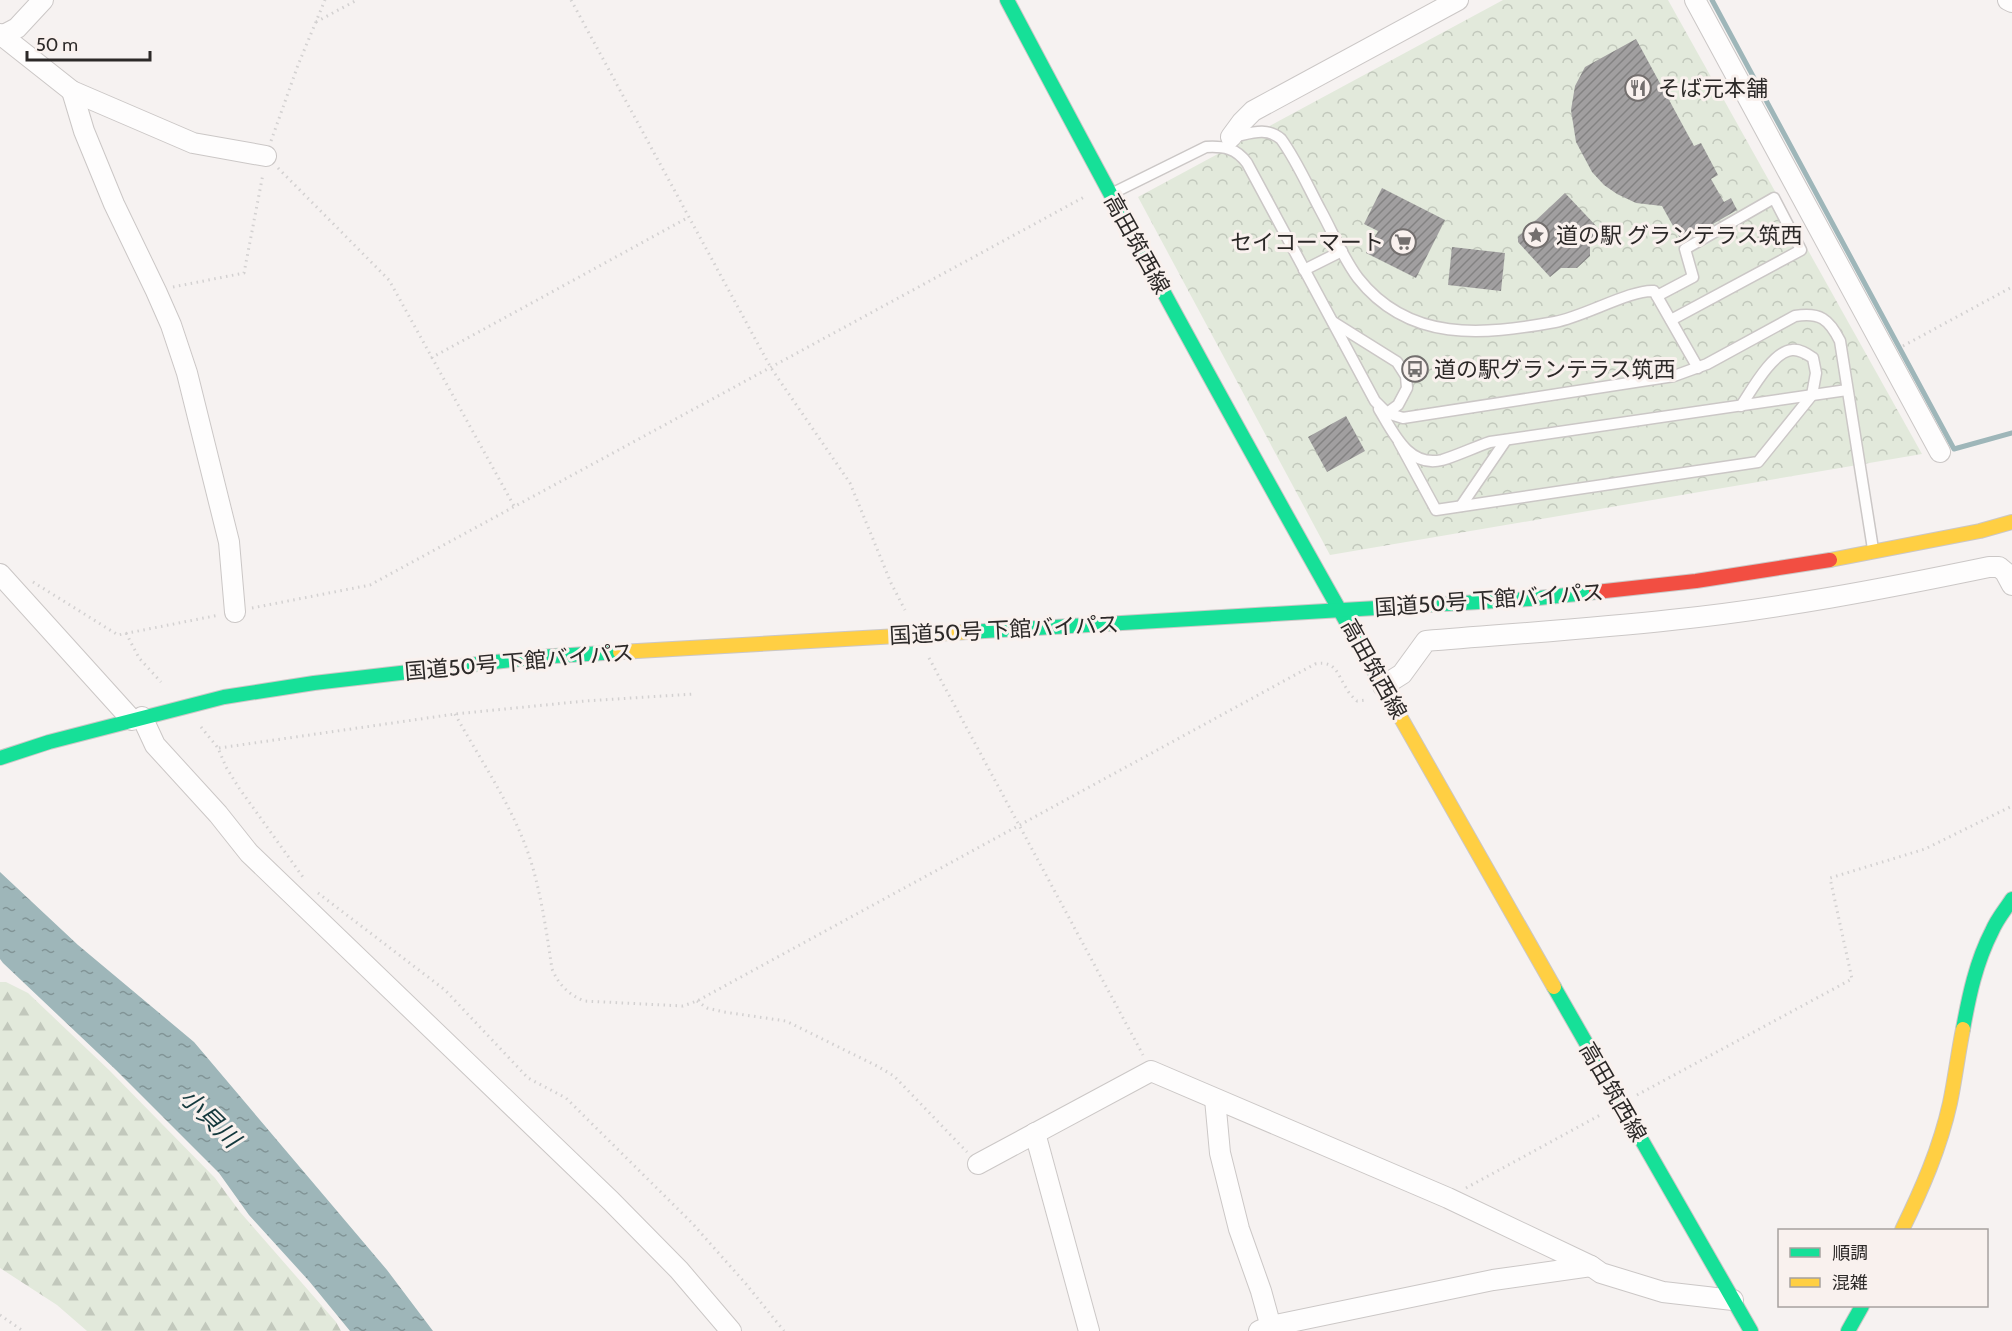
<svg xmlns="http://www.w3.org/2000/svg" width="2012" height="1331" font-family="Cabin,'Noto Sans JP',sans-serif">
<defs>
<pattern id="forest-firs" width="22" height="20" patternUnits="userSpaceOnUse" patternTransform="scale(1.5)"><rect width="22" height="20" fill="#e2e9db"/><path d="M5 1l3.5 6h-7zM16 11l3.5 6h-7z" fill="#c2c8bc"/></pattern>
<pattern id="park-crowns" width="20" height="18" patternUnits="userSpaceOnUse" patternTransform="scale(1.5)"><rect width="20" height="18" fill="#e2e9db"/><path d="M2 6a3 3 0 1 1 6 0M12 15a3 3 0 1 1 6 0" fill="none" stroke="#c2c8bc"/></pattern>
<pattern id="water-ripples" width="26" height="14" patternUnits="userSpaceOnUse" patternTransform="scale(1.5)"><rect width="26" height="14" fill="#9eb6b9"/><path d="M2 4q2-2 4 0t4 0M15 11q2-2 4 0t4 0" fill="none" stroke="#819496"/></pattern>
<pattern id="building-hatch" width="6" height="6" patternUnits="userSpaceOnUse" patternTransform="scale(1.5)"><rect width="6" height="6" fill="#a19fa0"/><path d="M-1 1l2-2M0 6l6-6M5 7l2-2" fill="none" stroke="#838282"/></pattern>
</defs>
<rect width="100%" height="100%" fill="#f6f2f1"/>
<!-- forest -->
<path fill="url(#forest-firs)" d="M 0,982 L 6,982 L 28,993 L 109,1070 L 215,1178 L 240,1212 L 336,1322 L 341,1331 L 87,1331 L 57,1305 L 0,1268 Z"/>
<!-- park -->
<path fill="url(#park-crowns)" d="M 1503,0 L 1668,0 L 1922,454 L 1330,555 L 1138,197 Z"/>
<!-- water -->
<path fill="url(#water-ripples)" d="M 0,872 L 78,945 L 194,1042 L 387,1270 L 433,1331 L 350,1331 L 309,1281 L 249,1215 L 219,1173 L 116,1070 L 3,963 L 0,959 Z"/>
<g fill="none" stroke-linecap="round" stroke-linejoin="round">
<!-- stream -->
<path stroke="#9eb6b9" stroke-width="5" d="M 1712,0 L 1954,449 L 2012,433"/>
</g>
<!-- building -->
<g fill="url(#building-hatch)">
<path d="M 1636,39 L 1694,146 L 1701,143 L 1718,175 L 1711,179 L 1724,202 L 1731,198 L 1737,210 L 1682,242 L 1662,206 L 1636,203 L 1617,194 L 1604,185 L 1592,172 L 1576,142 L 1571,110 L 1575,86 L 1585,67 Z"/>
<path d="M 1382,188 L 1445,220 L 1416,278 L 1366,253 L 1378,231 L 1364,224 Z"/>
<path d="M 1565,193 L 1600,230 L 1590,240 L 1590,256 L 1577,268 L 1561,268 L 1550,277 L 1518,242 L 1518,237 Z"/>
<path d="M 1452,247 L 1505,253 L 1501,291 L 1448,285 Z"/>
<path d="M 1346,416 L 1365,451 L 1327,472 L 1308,437 Z"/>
</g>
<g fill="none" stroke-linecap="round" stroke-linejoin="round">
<!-- lane casing -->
<g stroke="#cbc7c6" stroke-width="13">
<g id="lane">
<path d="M 1232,137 C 1249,134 1266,126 1281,139 C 1297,161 1308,187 1321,211 C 1333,233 1343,258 1358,278 C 1409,343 1483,335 1555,322 C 1583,317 1632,289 1654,291 L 1698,368"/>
<path d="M 1111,194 L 1206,147 C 1224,146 1236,148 1247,163 L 1375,401 L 1387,413 L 1403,418 L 1674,376 L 1707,364 L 1795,316 C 1820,312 1829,319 1840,341 L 1873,549"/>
<path d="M 1304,270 L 1342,251"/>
<path d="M 1657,296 L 1693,277 L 1685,249 L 1774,198 L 1801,250 L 1671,320"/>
<path d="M 1333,322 L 1397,362 L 1406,376 L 1407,388 L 1398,405 L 1387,413"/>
<path d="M 1379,409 C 1393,432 1408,468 1442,460 C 1456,456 1475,447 1490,442 L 1847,390"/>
<path d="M 1399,442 L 1436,510 L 1758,462 L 1812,395 L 1816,373 L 1813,358 C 1807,354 1800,349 1792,350 C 1773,351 1751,391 1741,406"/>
<path d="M 1461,506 L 1506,440"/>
</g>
</g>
<!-- street casing -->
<g stroke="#cbc7c6" stroke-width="22">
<g id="street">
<path d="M 1695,0 L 1940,452"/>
<path d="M 2008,0 L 2012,2"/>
<path d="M 0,34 L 72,91 L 193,143 L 266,156"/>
<path d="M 0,37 L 17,28 L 43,0"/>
<path d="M 72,91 L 84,131 L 114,204 L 156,291 L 171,325 L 187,373 L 229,542 L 235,612"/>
<path d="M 1231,137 L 1242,122 L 1253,111 L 1458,0"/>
<path d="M 0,574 L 132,720"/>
<path d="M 1383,686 L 1402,674 L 1426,641 C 1508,634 1589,629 1671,620 C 1778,609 1883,589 1989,567 L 1999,567 L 2005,572 L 2012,585"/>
<path d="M 142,717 L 155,745 L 218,814 L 249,853 L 611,1201 L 679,1270 L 731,1331"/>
<path d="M 1215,1099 L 1220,1153 L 1239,1229 L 1261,1291 L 1272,1331"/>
<path d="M 1035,1133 L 1089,1331"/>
<path d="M 978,1164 L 1151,1071 L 1448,1198 L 1591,1266 L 1601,1273 L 1663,1292 L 1733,1300"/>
<path d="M 1259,1331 L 1271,1326 L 1493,1280 L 1591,1266"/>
</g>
</g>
<!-- fast casing -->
<g stroke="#cbc7c6" stroke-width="16">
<g id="fast">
<path d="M 1007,0 C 1127,227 1250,453 1377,676"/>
<path d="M 968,632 L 1529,599 L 1596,592"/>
<path d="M 0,758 L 49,742 L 224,697 L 314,683 L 538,657 L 620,652"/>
<path d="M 1554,987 L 1751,1331"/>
<path d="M 1963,1029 C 1969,996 1976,962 1992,931 C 1997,919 2005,910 2012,899"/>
<path d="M 1848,1331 L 1862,1306"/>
</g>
</g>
<!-- slow casing -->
<g stroke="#cbc7c6" stroke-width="16">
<g id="slow">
<path d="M 1830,560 L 1980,531 L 2012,522"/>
<path d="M 620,652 L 968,632"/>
<path d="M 1377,676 L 1554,987"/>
<path d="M 1902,1230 C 1922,1189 1940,1148 1950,1103 C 1955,1079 1958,1054 1963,1029"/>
</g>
</g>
<!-- jam casing -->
<g stroke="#cbc7c6" stroke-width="16">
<path id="jam" d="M 1596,592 L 1696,581 L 1830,560"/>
</g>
<!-- path -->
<g stroke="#d3d1d1" stroke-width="3" stroke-dasharray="1.5 4.5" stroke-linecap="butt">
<path d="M 571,0 L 771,368 L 850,483 L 891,583 L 905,610"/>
<path d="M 316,22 L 357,0"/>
<path d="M 271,141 L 298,65 L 325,0"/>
<path d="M 278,168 L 389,280 L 514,506"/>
<path d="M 173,287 L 244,273 L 263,174"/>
<path d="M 1903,346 L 2012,287"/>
<path d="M 431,358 L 689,217"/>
<path d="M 33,582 L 118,635 L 219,615"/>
<path d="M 252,608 L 370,585 L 1086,196"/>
<path d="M 126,633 L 139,658 L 161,682"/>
<path d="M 929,658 L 1143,1055"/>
<path d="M 455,714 C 482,763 516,811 532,865 C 542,899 547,935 552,969 C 559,985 568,994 584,1001 L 683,1006 L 697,1001 L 1315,664 C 1337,660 1337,675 1347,689 C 1349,694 1353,697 1357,701 L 1366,700"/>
<path d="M 201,727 L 218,748 L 226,767 L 239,788 L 305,880"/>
<path d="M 219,748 L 455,714 L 585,701 L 694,694"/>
<path d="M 318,893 L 445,990 L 528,1078 L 566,1098 L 693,1224 L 746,1284 L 784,1331"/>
<path d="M 697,1001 L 707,1008 L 724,1012 L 786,1021 L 877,1066 L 894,1076 L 967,1152"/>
<path d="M 1637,1095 L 1852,979 L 1830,878 L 1925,849 L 2012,806"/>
<path d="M 1466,1188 L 1602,1114"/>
<path d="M 0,1315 L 23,1331"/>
</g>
<!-- lane -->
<use href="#lane" stroke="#fefdfd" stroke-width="10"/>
<!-- street -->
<use href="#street" stroke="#fefdfd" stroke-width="20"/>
<!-- fast -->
<use href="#fast" stroke="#16e098" stroke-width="14"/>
<!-- slow -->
<use href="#slow" stroke="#ffcf43" stroke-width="14"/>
<!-- jam -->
<use href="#jam" stroke="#f24e42" stroke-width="14"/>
</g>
<!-- icons -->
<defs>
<g id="restaurant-ring" transform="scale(1.35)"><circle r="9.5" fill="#f9f1ee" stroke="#736f6e" stroke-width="1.5"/><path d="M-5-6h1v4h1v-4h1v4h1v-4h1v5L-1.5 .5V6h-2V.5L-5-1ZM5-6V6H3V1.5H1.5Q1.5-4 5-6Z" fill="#736f6e"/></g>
<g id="sight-ring" transform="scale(1.35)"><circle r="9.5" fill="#f9f1ee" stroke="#736f6e" stroke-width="1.5"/><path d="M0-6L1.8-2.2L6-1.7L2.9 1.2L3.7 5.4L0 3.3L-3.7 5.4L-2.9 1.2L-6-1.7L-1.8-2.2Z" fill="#736f6e"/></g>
<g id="supermarket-ring" transform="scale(1.35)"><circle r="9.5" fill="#f9f1ee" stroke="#736f6e" stroke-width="1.5"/><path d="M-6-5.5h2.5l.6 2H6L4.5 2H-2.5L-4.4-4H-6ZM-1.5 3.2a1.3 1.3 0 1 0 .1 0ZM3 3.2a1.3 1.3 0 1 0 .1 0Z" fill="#736f6e"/></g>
<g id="bus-ring" transform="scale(1.35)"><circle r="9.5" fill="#f9f1ee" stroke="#736f6e" stroke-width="1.5"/><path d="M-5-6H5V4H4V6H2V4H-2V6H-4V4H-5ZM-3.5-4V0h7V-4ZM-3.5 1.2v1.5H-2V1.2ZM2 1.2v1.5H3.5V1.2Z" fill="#736f6e"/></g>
</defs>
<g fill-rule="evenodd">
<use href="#restaurant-ring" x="1638" y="88"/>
<use href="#sight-ring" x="1536" y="235"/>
<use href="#supermarket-ring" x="1403" y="242"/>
<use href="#bus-ring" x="1415" y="369"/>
</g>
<g text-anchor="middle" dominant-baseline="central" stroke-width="6" stroke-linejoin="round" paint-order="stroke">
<!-- poi labels -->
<g font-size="22" fill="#2c2928" stroke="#f9f1ee" text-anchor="start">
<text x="1658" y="88">そば元本舗</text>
<text x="1556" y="235">道の駅 グランテラス筑西</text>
<text x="1384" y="242" text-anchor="end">セイコーマート</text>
<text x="1434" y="369">道の駅グランテラス筑西</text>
</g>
<!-- street labels -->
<g font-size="22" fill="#2c2928" stroke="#f9f1ee">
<text transform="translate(1137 244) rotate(61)">高田筑西線</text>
<text transform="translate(1489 600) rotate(-4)">国道50号 下館バイパス</text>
<text transform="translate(1004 630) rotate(-3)">国道50号 下館バイパス</text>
<text transform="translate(519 662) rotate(-5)">国道50号 下館バイパス</text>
<text transform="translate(1374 669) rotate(61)">高田筑西線</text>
<text transform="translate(1613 1092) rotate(60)">高田筑西線</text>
</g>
<!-- water labels -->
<g font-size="24" font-style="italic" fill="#13383c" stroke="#f9f1ee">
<text transform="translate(210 1118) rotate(44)">小貝川</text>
</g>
</g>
<!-- legend -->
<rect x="1778" y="1229" width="210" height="78" fill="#f9f1ee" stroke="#a7a19f" stroke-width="1.5"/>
<rect x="1790" y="1248" width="30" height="9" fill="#16e098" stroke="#a7a19f" stroke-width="1.5"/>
<text x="1832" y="1259" font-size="18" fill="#2c2928">順調</text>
<rect x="1790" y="1278" width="30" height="9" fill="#ffcf43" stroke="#a7a19f" stroke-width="1.5"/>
<text x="1832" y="1289" font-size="18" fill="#2c2928">混雑</text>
<!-- scale -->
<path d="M27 51v9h123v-9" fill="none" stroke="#2c2928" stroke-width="3"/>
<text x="36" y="51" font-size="18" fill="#2c2928" stroke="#f9f1ee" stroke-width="4.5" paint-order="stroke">50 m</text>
</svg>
